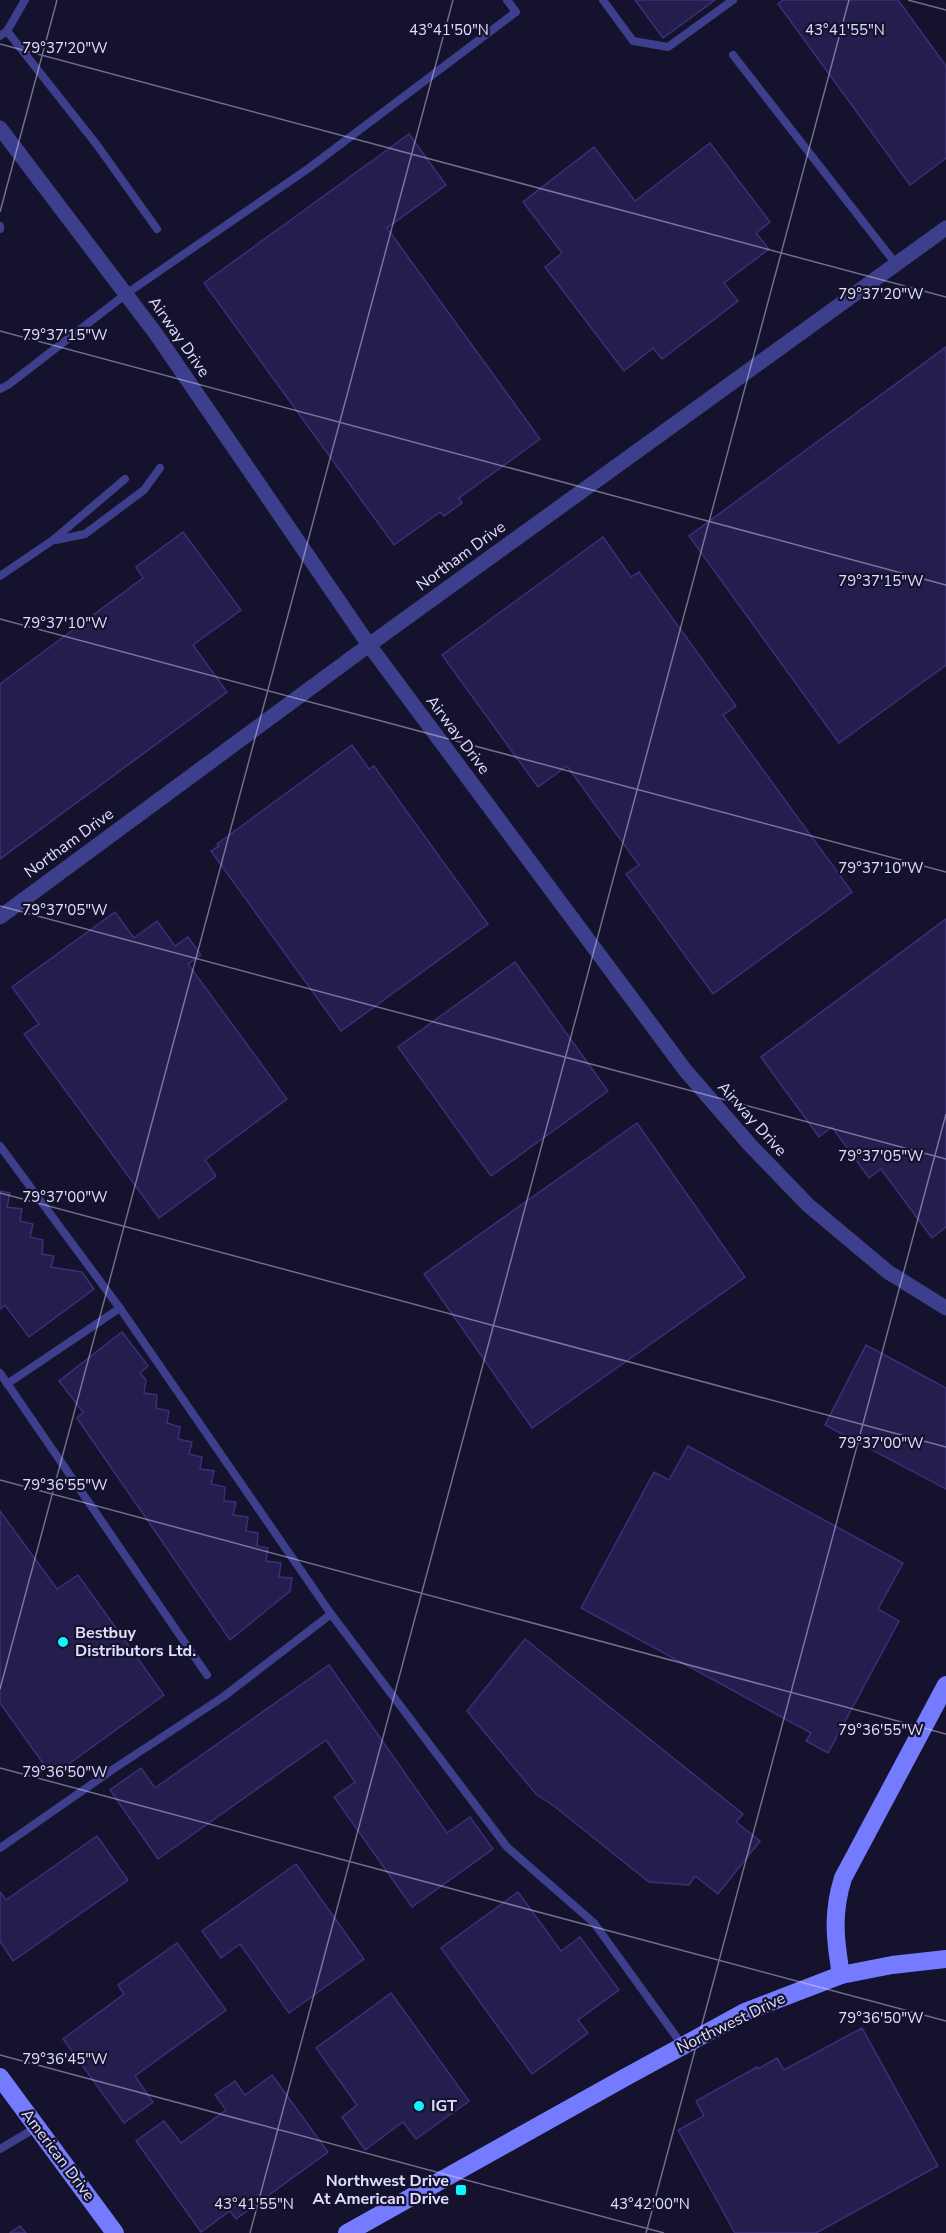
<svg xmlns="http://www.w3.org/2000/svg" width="946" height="2233" font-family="'Nunito Sans',sans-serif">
<rect width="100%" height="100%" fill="#15122d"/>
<!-- building -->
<g fill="#241e4e" stroke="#3a307a" stroke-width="1.5">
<path d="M 635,0 L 715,0 L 663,38 Z"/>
<path d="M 783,0 L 898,0 L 946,66 L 946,158 L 910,185 L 778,4 Z"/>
<path d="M 409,134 L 446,185 L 387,228 L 540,439 L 459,498 L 462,503 L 444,516 L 440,512 L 394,545 L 204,283 Z"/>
<path d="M 710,143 L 770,222 L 756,233 L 769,249 L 724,283 L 738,301 L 662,359 L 653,348 L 624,371 L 545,267 L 562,253 L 523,202 L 594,147 L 635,201 Z"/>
<path d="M 946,347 L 946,665 L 839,743 L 689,536 Z"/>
<path d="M 183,532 L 241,610 L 193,645 L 227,692 L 0,859 L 0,684 L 143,578 L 136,567 Z"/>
<path d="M 603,537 L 631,577 L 639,572 L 736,706 L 723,715 L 852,892 L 713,994 L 626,874 L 639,865 L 567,766 L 538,787 L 442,655 Z"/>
<path d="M 352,745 L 369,769 L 374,766 L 488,924 L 341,1031 L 211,851 L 219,846 L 217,844 Z"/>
<path d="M 115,912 L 134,938 L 157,921 L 175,946 L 188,937 L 201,955 L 188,964 L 287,1099 L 205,1160 L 216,1176 L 159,1218 L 24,1034 L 39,1024 L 12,987 Z"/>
<path d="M 946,919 L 946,1227 L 932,1238 L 881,1169 L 869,1178 L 832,1127 L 819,1137 L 761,1057 Z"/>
<path d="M 515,962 L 608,1091 L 491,1176 L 398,1047 Z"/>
<path d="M 637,1123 L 745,1277 L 532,1428 L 424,1274 Z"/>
<path d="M 0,1191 L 10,1193 L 7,1207 L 22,1209 L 20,1221 L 33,1224 L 30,1237 L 43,1240 L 42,1254 L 54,1256 L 51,1267 L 82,1272 L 94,1289 L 29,1337 L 5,1305 L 0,1309 Z"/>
<path d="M 122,1332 L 148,1366 L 140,1373 L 146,1380 L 144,1393 L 157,1395 L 156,1408 L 169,1411 L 167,1423 L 180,1427 L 178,1439 L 192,1442 L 189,1454 L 202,1457 L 200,1469 L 214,1471 L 211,1484 L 225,1487 L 224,1501 L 236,1502 L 233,1515 L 248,1517 L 246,1531 L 258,1533 L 257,1546 L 268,1548 L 266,1561 L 281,1563 L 279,1577 L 292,1578 L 290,1591 L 230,1640 L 77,1418 L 83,1412 L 59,1381 Z"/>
<path d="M 866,1345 L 946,1388 L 946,1489 L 825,1425 Z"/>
<path d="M 688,1446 L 903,1563 L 878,1609 L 899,1621 L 828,1753 L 806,1741 L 811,1733 L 581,1608 L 654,1472 L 669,1480 Z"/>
<path d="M 0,1511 L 57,1589 L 78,1575 L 164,1695 L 52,1776 L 0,1703 Z"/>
<path d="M 525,1639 L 743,1814 L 736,1822 L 760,1841 L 718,1894 L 695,1876 L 689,1885 L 649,1882 L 554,1806 L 536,1794 L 467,1711 Z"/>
<path d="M 329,1665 L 447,1833 L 470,1817 L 493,1849 L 412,1907 L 334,1797 L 355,1782 L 326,1740 L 158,1859 L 110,1790 L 141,1768 L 155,1788 Z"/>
<path d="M 97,1836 L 128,1880 L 13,1961 L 0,1941 L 0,1892 L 6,1900 Z"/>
<path d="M 296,1864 L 364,1959 L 289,2013 L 240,1944 L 221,1958 L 202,1931 Z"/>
<path d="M 518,1892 L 561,1951 L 580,1937 L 619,1990 L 578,2020 L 588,2033 L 532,2074 L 441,1948 Z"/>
<path d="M 177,1943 L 226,2010 L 135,2076 L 153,2102 L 124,2123 L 63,2039 L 124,1994 L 118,1985 Z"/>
<path d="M 391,1993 L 469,2101 L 416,2139 L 403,2122 L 365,2150 L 342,2117 L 357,2105 L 316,2048 Z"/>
<path d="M 862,2028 L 938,2166 L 816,2233 L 735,2233 L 678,2130 L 704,2116 L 696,2101 L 757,2067 L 758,2069 L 777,2058 L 784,2070 Z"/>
<path d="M 272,2075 L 328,2152 L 236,2219 L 230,2211 L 201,2232 L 136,2141 L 164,2121 L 181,2143 L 226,2110 L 215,2095 L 235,2081 L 245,2095 Z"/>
<path d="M 20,2226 L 26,2233 L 10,2233 Z"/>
</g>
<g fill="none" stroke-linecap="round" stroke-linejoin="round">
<!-- lane -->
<g stroke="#3d3f8c" stroke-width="8">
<path d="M 603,0 L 633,41 L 668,47 L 733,0"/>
<path d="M 7,31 L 97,145 L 157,229"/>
<path d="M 0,36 L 7,31 L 25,0"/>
<path d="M 733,55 L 896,264"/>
<path d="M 0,226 L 0,229"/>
<path d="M 0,389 L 8,385 L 126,294 L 309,168 L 516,12 L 507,0"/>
<path d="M 56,540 L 85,534 L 144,490 L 160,468"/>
<path d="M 0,576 L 53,540 L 125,479"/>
<path d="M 0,1146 L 122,1311 L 331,1614"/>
<path d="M 0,1373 L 207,1675"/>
<path d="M 7,1384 L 120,1308"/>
<path d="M 0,1848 L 115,1768 L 223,1697 L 331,1614 L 507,1847 L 594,1923 L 683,2046"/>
<path d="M 0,2149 L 37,2127"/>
</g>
<!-- street -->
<g stroke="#3d3f8c" stroke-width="15">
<path d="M 0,128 L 156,334 L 369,645 L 685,1070 L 750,1145 L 808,1205 L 888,1272 L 946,1308"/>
<path d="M 0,917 L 369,645 L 946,228"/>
</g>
<!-- secondary -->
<g stroke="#757bff" stroke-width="18">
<path d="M 841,1975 C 835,1939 832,1913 843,1878 L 946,1685"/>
<path d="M 0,2077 L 115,2233"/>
<path d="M 347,2233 L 624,2078 L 745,2012 L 841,1975 L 892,1965 L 946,1959"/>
</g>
</g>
<!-- ticks -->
<path fill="none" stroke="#e0deff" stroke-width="1.5" stroke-opacity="0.45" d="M 908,0 L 946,10M 0,44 L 946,297M 0,212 L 57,0M 0,331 L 946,585M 0,619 L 946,872M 0,906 L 946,1159M 0,1193 L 946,1447M 0,1480 L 946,1734M 0,1689 L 453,0M 0,1768 L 946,2021M 0,2055 L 664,2233M 250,2233 L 849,0M 646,2233 L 946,1114"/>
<!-- markers -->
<g fill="#0bf6fe" stroke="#15122d" stroke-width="2">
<circle cx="63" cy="1642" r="6"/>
<circle cx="419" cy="2106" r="6"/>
<rect x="455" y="2184" width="12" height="12" rx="3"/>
</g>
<g text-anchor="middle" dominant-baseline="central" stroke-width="4.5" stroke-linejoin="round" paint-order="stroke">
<!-- street labels -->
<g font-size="16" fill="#e0deff" stroke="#15122d">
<text transform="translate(179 337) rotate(55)">Airway Drive</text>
<text transform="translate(461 556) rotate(-36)">Northam Drive</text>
<text transform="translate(458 735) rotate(53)">Airway Drive</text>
<text transform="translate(69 843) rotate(-36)">Northam Drive</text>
<text transform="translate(752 1119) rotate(48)">Airway Drive</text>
<text transform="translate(731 2023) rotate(-26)">Northwest Drive</text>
<text transform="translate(58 2155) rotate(53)">American Drive</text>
</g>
<!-- poi labels -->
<g font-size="16" font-weight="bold" fill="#e0deff" stroke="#15122d" text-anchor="start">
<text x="75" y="1633">Bestbuy<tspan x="75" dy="18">Distributors Ltd.</tspan></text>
<text x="431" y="2106">IGT</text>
<text x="449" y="2181" text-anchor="end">Northwest Drive<tspan x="449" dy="18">At American Drive</tspan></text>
</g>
</g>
<g font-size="15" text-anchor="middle" fill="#e0deff" stroke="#15122d" stroke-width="4.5" stroke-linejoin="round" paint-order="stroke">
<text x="449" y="35">43°41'50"N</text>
<text x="845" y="35">43°41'55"N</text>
<text x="65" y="53">79°37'20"W</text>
<text x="881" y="299">79°37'20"W</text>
<text x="65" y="340">79°37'15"W</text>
<text x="881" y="586">79°37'15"W</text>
<text x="65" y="628">79°37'10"W</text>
<text x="881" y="873">79°37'10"W</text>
<text x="65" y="915">79°37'05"W</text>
<text x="881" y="1161">79°37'05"W</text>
<text x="65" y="1202">79°37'00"W</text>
<text x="881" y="1448">79°37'00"W</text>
<text x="65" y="1490">79°36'55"W</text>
<text x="881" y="1735">79°36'55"W</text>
<text x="65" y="1777">79°36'50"W</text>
<text x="881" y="2023">79°36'50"W</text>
<text x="65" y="2064">79°36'45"W</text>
<text x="254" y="2209">43°41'55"N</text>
<text x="650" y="2209">43°42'00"N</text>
</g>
</svg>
